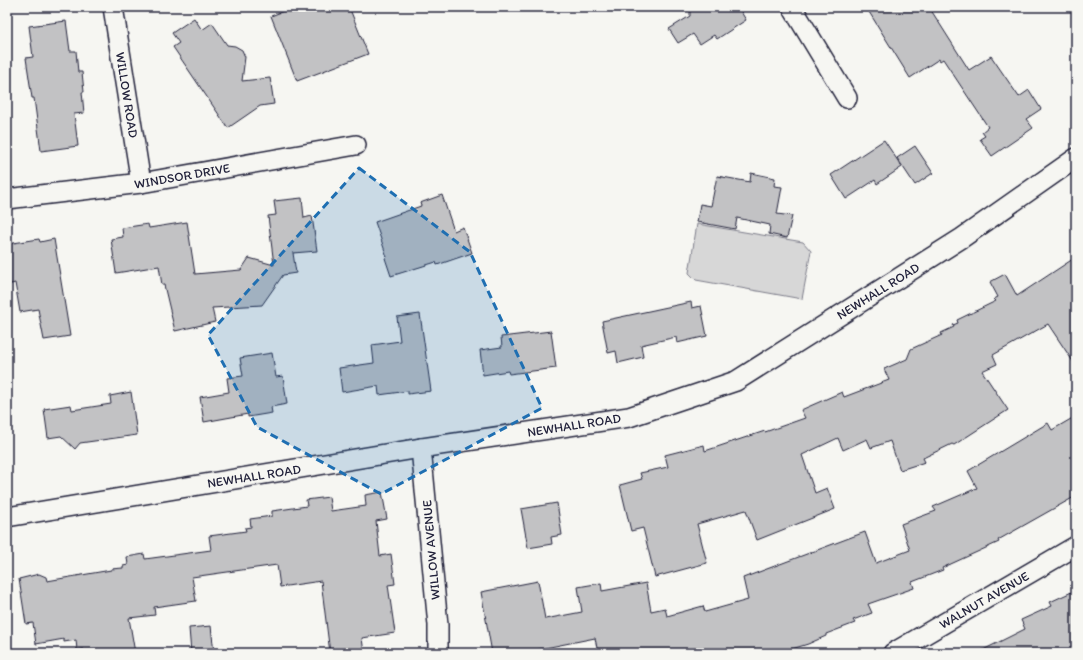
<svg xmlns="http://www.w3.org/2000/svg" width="1083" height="660" font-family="Itim,sans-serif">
<rect width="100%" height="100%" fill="#f6f6f2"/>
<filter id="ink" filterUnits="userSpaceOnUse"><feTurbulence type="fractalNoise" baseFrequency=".025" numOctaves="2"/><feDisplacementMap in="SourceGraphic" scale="8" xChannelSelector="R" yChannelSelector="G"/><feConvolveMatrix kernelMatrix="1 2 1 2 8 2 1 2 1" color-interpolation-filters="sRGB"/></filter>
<g filter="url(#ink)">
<!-- green -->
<path fill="#d7d7d7" stroke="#7c7c89" d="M 697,224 L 803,242 L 811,251 L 802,299 L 696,280 L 689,273 Z"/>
<!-- building -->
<g fill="#c2c2c4" stroke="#22223b">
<path d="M 294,7 L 349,7 L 368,54 L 297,81 L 271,16 Z"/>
<path d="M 690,7 L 738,7 L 746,20 L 717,39 L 714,35 L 700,44 L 693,34 L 678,43 L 669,29 L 690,16 Z"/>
<path d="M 866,7 L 929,7 L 969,70 L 991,56 L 1019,97 L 1029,90 L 1041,109 L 1026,119 L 1033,128 L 992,156 L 980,139 L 985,136 L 982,132 L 988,127 L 943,59 L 940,61 L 939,59 L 910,78 Z"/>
<path d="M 194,18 L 202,30 L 212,23 L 227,45 L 235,46 L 242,50 L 245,57 L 242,81 L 270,78 L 274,104 L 260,106 L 228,128 L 173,47 L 179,43 L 172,33 Z"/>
<path d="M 66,21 L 70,51 L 76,51 L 78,72 L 82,72 L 84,92 L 82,92 L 84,113 L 74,114 L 78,146 L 41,151 L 34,98 L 32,98 L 26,58 L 33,57 L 29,26 Z"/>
<path d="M 884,140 L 902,167 L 877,184 L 875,180 L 846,199 L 831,175 Z"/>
<path d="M 915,146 L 933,173 L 915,185 L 897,158 Z"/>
<path d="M 751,173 L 775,178 L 774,186 L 782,187 L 777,214 L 792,216 L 787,238 L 769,234 L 770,225 L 737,218 L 735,229 L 697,222 L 700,204 L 711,206 L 717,176 L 750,182 Z"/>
<path d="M 442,195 L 454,231 L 463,227 L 472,253 L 437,265 L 436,262 L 391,276 L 385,258 L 387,257 L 375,222 L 421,206 L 420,203 Z"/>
<path d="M 302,198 L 304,218 L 312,216 L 317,251 L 293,253 L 296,273 L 283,275 L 262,305 L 212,308 L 215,322 L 175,331 L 164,285 L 162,285 L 159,266 L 116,273 L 111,239 L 123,237 L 122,228 L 148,224 L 149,228 L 187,222 L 195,274 L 241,270 L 249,258 L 274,265 L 268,216 L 276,215 L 274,201 Z"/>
<path d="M 39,239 L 40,242 L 54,239 L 70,336 L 44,340 L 38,309 L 20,312 L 15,283 L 7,285 L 7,244 Z"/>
<path d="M 1076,257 L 1076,366 L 1048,324 L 993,355 L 997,364 L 982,371 L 1008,410 L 954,445 L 952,444 L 923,458 L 925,462 L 900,470 L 890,441 L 871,448 L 867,439 L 843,450 L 838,438 L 802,455 L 815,493 L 827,488 L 835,509 L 757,540 L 746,510 L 697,524 L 707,563 L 655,577 L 643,528 L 631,531 L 620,485 L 642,479 L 640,473 L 668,467 L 665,455 L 704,445 L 705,451 L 765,431 L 765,432 L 805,418 L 801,410 L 842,392 L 844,397 L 889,380 L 884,369 L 907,359 L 911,349 L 942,335 L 941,333 L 954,327 L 953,325 L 958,323 L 957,320 L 996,301 L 994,299 L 998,297 L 990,282 L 1005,274 L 1017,296 Z"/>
<path d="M 691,302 L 692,308 L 701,306 L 707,336 L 677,343 L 676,337 L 641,345 L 643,357 L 618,363 L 616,351 L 608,353 L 602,321 Z"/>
<path d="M 420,314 L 431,391 L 408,394 L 408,391 L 379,395 L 378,386 L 342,392 L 339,368 L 374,363 L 372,345 L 400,341 L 397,317 Z"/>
<path d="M 551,331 L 556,368 L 509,374 L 508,371 L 483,375 L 480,350 L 502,347 L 501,337 Z"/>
<path d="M 272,353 L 276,377 L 283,376 L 287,404 L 271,407 L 272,413 L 248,417 L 248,414 L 204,422 L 200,397 L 229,392 L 227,378 L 243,376 L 240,358 Z"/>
<path d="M 131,392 L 137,435 L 80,443 L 75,449 L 61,436 L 48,438 L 44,409 L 71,405 L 72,410 L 111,404 L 110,396 Z"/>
<path d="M 1076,416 L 1076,496 L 998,540 L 999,542 L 942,568 L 943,570 L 912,582 L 914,588 L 868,604 L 872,613 L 853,620 L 855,623 L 826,634 L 826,636 L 808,644 L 779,653 L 598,653 L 595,638 L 535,650 L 536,653 L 492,653 L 481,592 L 538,581 L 545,619 L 582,612 L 578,587 L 601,583 L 602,591 L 646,583 L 651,611 L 665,608 L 667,616 L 703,606 L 705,612 L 748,600 L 743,578 L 865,532 L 876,563 L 910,550 L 901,524 L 936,511 L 933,507 L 977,488 L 968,471 L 1048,423 L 1052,430 Z"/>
<path d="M 382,492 L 387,519 L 376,521 L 380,556 L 391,554 L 395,584 L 388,585 L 395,633 L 362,638 L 364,653 L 330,653 L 321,581 L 280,587 L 277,565 L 192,577 L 196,601 L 154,607 L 155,615 L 129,618 L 135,653 L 83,653 L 83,649 L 77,650 L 76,640 L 64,642 L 64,639 L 36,644 L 33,623 L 26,624 L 19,579 L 39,574 L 46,577 L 47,581 L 111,570 L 111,569 L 123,568 L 123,566 L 128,565 L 127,557 L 144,554 L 145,559 L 211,550 L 209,536 L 246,531 L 245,528 L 251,527 L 250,519 L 272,516 L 272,511 L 307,506 L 306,500 L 329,497 L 331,511 L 366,506 L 365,495 Z"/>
<path d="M 557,503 L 562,535 L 551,537 L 552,544 L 528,548 L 521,509 Z"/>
<path d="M 1076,590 L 1076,653 L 977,653 L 1025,629 L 1021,620 L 1052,606 L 1050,602 Z"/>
<path d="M 211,626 L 214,653 L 191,653 L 189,628 Z"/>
</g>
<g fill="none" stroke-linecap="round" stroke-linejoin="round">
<!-- street casing -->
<g stroke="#22223b" stroke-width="22">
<g id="street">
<path d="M 113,7 L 141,183"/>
<path d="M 792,7 L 847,98"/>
<path d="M 7,199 L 141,183 L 356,145"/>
<path d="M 421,448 L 438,625 L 438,653"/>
<path d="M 7,517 L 421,448 L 629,417 L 736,381 L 962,238 L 1076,158"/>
<path d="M 893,653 L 1076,546"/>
</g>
</g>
<!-- street -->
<use href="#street" stroke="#f6f6f2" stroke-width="19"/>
</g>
</g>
<!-- marked area -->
<path fill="#1f6fb2" fill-opacity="0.2" stroke="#1f6fb2" stroke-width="3" stroke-dasharray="8 5" stroke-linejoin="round" d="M 359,168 L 470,252 L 542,408 L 381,494 L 257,427 L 208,335 Z"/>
<g text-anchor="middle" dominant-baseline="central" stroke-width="3" stroke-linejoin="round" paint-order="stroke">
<!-- street labels -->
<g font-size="13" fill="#22223b" stroke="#f6f6f2">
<text transform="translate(127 95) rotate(81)">WILLOW ROAD</text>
<text transform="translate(182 176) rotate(-10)">WINDSOR DRIVE</text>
<text transform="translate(878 291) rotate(-32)">NEWHALL ROAD</text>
<text transform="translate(574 425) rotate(-9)">NEWHALL ROAD</text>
<text transform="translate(254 476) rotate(-9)">NEWHALL ROAD</text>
<text transform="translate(431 550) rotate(-95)">WILLOW AVENUE</text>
<text transform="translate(984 600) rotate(-30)">WALNUT AVENUE</text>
</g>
</g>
<!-- margin -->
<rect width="1083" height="660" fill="none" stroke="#f6f6f2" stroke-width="24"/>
<rect x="12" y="12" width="1059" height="636" fill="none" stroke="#22223b" stroke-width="1.5" filter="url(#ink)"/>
</svg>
